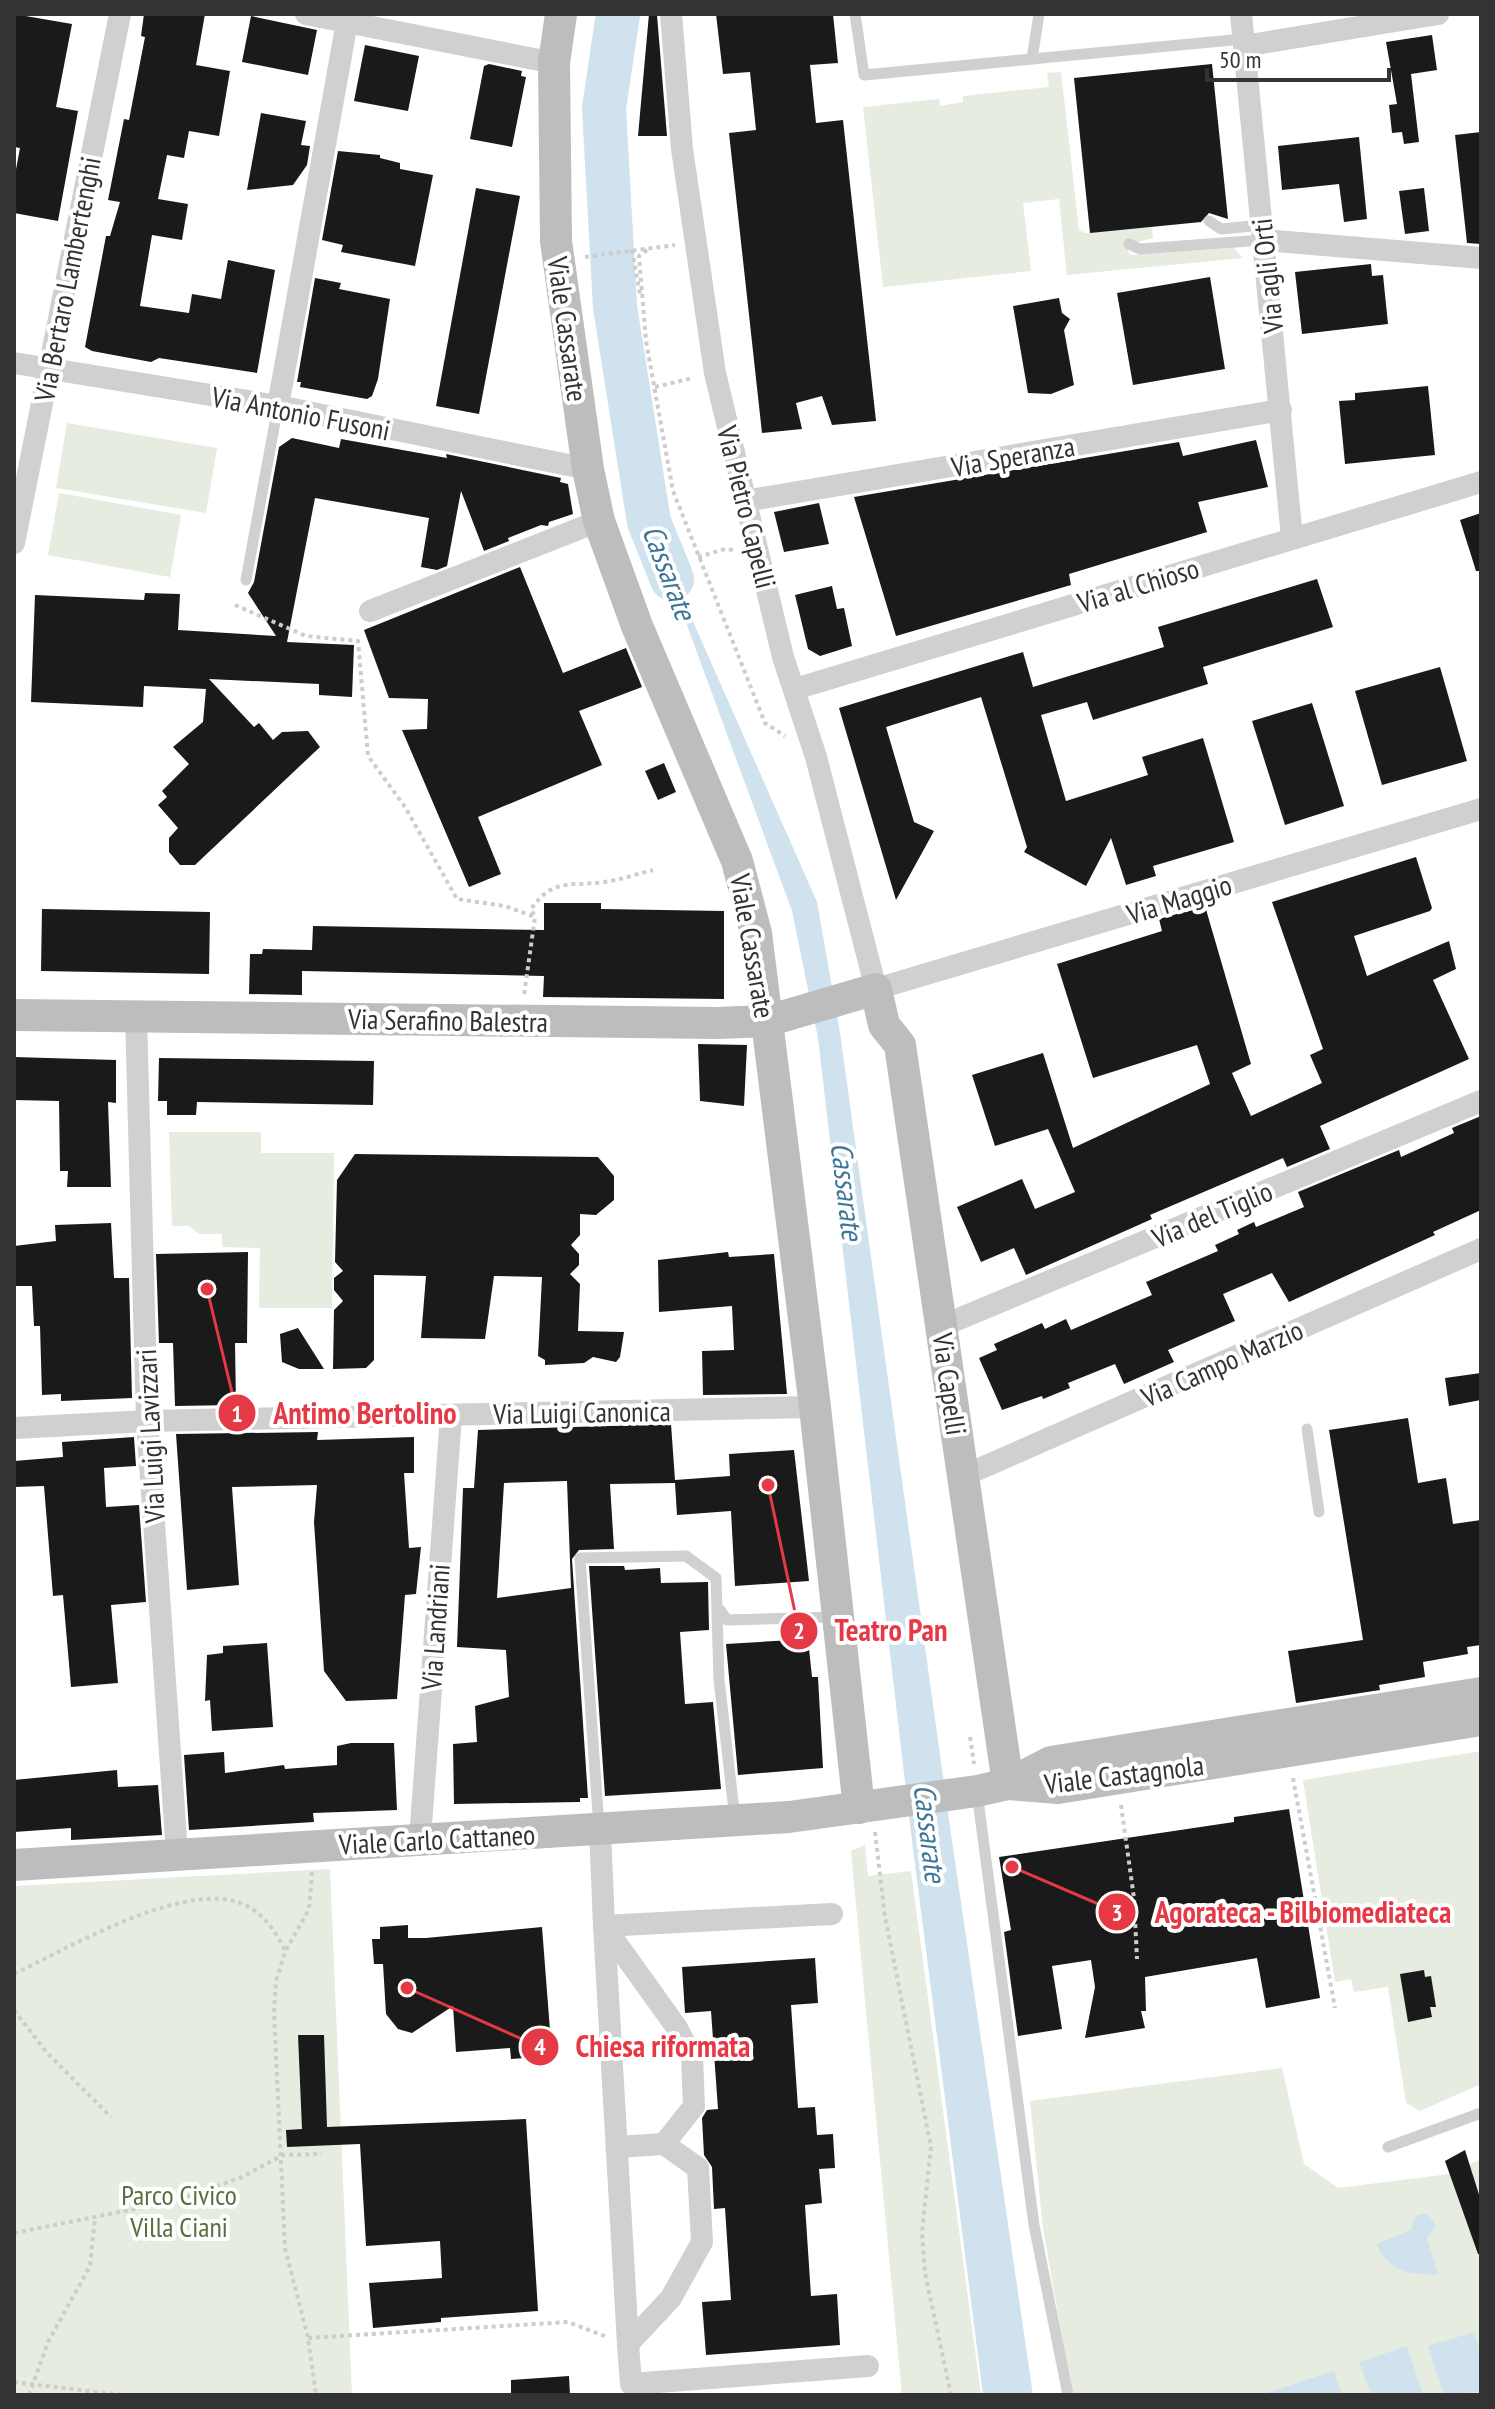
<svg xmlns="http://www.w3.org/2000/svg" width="1495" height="2409" font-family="'PT Sans Narrow',sans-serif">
<rect width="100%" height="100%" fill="#fff"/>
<!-- green -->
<g fill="#e6ecdf">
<path d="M 1061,72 L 1079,230 L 1085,233 L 1152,227 L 1153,238 L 1126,245 L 1130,255 L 1234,248 L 1243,258 L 1067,275 L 1059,199 L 1023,203 L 1031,271 L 883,287 L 863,107 L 939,99 L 940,106 L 963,102 L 963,96 L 1049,87 L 1047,73 Z"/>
<path d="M 67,423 L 217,448 L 206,513 L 56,488 Z"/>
<path d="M 59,493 L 181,515 L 170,577 L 48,555 Z"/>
<path d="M 169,1132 L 261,1132 L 261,1153 L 334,1153 L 332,1308 L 259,1308 L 260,1248 L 222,1247 L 222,1234 L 199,1234 L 189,1226 L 172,1226 Z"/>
<path d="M 1481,1751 L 1481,2084 L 1420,2111 L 1406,2103 L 1388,1987 L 1354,1992 L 1351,1979 L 1335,1982 L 1303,1780 Z"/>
<path d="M 865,1845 L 868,1876 L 911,1871 L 981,2395 L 902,2395 L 851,1851 Z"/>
<path d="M 330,1869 L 352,2395 L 14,2395 L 14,1886 Z"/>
<path d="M 1282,2068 L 1304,2164 L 1338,2188 L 1450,2174 L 1481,2159 L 1481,2395 L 1072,2395 L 1043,2228 L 1030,2101 Z"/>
</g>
<!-- water -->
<g fill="#cfe2ee">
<path d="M 649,522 L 817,902 L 840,1033 L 950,1827 L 1033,2395 L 983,2395 L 911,1833 L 818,1038 L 792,911 Z"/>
<path d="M 1420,2214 L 1428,2214 L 1436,2226 L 1427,2238 L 1438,2274 C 1409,2276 1390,2271 1376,2244 L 1411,2230 L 1414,2218 Z"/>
<path d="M 1474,2332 L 1481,2354 L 1481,2391 L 1444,2395 L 1428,2346 Z"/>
<path d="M 1407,2346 L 1423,2395 L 1371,2395 L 1359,2362 Z"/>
<path d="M 1334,2371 L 1342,2395 L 1260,2395 Z"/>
</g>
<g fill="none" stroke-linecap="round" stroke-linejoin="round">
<!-- river -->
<path stroke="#cfe2ee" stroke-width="44" d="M 618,14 L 604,108 L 615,307 L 649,522 L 672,579"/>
</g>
<!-- building -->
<g fill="#1a1a1a" fill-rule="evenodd">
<path d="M 14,14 L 72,24 L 56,107 L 78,111 L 58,221 L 14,213 L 14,180 L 20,148 L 14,147 Z"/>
<path d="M 144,14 L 205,14 L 196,65 L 230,71 L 219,136 L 189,131 L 184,158 L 167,155 L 158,199 L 188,204 L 182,240 L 152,235 L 140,306 L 189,313 L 192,294 L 221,299 L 228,260 L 275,270 L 257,373 L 159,358 L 151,362 L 92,351 L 85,347 L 106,236 L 110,236 L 120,202 L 108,200 L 124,119 L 129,120 L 145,37 L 141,36 Z"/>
<path d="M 649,14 L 657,15 L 667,136 L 638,136 Z"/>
<path d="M 716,14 L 833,14 L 838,63 L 810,65 L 816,123 L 843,120 L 876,421 L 832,425 L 822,396 L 796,403 L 802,429 L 762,433 L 729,133 L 756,130 L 750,72 L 723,74 Z"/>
<path d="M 251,16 L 317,30 L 308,75 L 242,62 Z"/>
<path d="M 1432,35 L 1437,70 L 1411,74 L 1419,142 L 1404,144 L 1402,132 L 1392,133 L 1389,105 L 1397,104 L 1386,42 Z"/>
<path d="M 365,45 L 419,56 L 408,111 L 354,101 Z"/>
<path d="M 489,64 L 522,71 L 521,76 L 526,77 L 512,147 L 470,139 L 484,66 Z"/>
<path d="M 1212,64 L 1228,219 L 1209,213 L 1201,222 L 1090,233 L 1074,78 Z"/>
<path d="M 261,113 L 306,121 L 301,145 L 310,146 L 307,165 L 293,185 L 247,190 Z"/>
<path d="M 1481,132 L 1481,244 L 1467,243 L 1455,135 Z"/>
<path d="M 1359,137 L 1367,219 L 1344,222 L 1339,184 L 1282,190 L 1278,146 Z"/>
<path d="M 338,151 L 380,155 L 380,158 L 400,163 L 400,169 L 433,175 L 415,266 L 341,252 L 343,245 L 322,240 Z"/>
<path d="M 476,188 L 520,196 L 479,414 L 436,406 Z"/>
<path d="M 1424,188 L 1429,231 L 1405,234 L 1399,191 Z"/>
<path d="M 1371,264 L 1372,276 L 1383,275 L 1388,324 L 1302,334 L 1295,272 Z"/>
<path d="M 1210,277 L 1225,369 L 1133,385 L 1117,293 Z"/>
<path d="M 315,278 L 341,283 L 339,289 L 390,299 L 378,379 L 372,396 L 367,399 L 300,387 L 301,382 L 297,382 Z"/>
<path d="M 1059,298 L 1062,313 L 1070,319 L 1064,330 L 1074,385 L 1051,394 L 1028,393 L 1013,306 Z"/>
<path d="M 1428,386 L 1435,455 L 1345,464 L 1339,401 L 1355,400 L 1355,393 Z"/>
<path d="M 292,438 L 339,448 L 341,439 L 447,458 L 446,454 L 561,478 L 560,482 L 568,484 L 573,514 L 549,522 L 548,526 L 541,525 L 508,538 L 509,541 L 484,551 L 461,491 L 447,566 L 437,570 L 421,567 L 429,518 L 315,498 L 287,642 L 354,645 L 352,697 L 319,695 L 319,684 L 209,679 L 254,727 L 259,723 L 273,740 L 282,732 L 308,731 L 320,747 L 195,865 L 180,865 L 169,852 L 169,838 L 178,828 L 158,805 L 167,797 L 162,791 L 189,764 L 173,747 L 203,722 L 206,689 L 144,686 L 143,707 L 31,702 L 35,595 L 144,600 L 145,593 L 180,594 L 178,630 L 276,636 L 248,593 L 254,582 L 279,447 Z"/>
<path d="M 1256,440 L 1268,487 L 1198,502 L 1207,532 L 1069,574 L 1071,585 L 896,636 L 854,497 L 1179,442 L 1183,456 Z"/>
<path d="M 819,503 L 829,544 L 784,552 L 774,512 Z"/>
<path d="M 1481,513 L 1481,571 L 1476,571 L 1460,520 Z"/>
<path d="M 520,567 L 563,673 L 626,648 L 642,687 L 579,711 L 602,765 L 478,817 L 501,874 L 469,887 L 402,730 L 427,729 L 428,699 L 389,698 L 364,630 Z"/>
<path d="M 1317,579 L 1333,627 L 1203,667 L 1208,684 L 1093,720 L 1087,702 L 1041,715 L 1066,801 L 1148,775 L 1142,757 L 1203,738 L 1234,842 L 1153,866 L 1156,876 L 1126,885 L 1111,838 L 1086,886 L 1024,852 L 1027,847 L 981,697 L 886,727 L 914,822 L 934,831 L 896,900 L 839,708 L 1023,652 L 1033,687 L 1164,647 L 1158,627 Z"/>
<path d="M 832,586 L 837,609 L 844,608 L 852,646 L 820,656 L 808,649 L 795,595 Z"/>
<path d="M 1440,667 L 1467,761 L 1382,785 L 1355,691 Z"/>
<path d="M 1312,703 L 1344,806 L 1285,825 L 1252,721 Z"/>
<path d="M 664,763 L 676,792 L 658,800 L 645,771 Z"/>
<path d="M 1416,857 L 1432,908 L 1430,911 L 1354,936 L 1367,976 L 1449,941 L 1456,969 L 1433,980 L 1469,1059 L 1320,1126 L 1330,1149 L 1287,1167 L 1283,1158 L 1150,1215 L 1152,1219 L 1026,1275 L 1014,1248 L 981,1262 L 957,1207 L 1022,1179 L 1035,1209 L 1075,1192 L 1048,1129 L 995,1146 L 972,1075 L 1043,1053 L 1073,1148 L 1210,1084 L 1197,1045 L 1093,1078 L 1057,964 L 1162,931 L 1159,919 L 1205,906 L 1251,1064 L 1232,1073 L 1251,1116 L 1322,1083 L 1310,1055 L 1323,1049 L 1272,902 Z"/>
<path d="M 544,903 L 601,903 L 601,909 L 724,911 L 724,999 L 543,997 L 544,976 L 302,971 L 302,995 L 249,994 L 250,954 L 262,954 L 263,949 L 312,950 L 313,926 L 544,930 Z"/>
<path d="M 42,909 L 210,912 L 209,974 L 41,971 Z"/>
<path d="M 698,1044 L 747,1045 L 744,1106 L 700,1101 Z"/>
<path d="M 14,1057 L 116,1060 L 116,1103 L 108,1102 L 111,1187 L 67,1187 L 68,1171 L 60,1171 L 59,1101 L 14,1100 Z"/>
<path d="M 159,1058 L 374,1061 L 373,1105 L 197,1102 L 196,1115 L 167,1115 L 167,1101 L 158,1101 Z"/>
<path d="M 1481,1116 L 1481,1210 L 1433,1232 L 1435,1235 L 1289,1302 L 1272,1273 L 1223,1294 L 1235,1321 L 1168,1350 L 1174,1362 L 1124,1384 L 1115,1364 L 1068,1383 L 1070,1388 L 1043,1399 L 1042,1396 L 1002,1410 L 979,1358 L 997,1350 L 994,1344 L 1042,1323 L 1045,1329 L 1066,1319 L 1071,1330 L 1152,1295 L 1146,1282 L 1218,1251 L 1215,1245 L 1239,1234 L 1237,1230 L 1254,1222 L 1256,1227 L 1304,1207 L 1298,1192 L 1399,1150 L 1401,1157 L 1454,1133 L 1452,1128 Z"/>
<path d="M 355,1154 L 598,1157 L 614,1176 L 614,1200 L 596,1215 L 580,1214 L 580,1235 L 571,1245 L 579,1254 L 579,1265 L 570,1274 L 580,1284 L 578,1331 L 624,1332 L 620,1357 L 616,1362 L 593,1357 L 584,1363 L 545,1365 L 545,1360 L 538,1356 L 542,1277 L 494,1276 L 485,1339 L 421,1338 L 426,1276 L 374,1275 L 374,1360 L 366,1368 L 333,1369 L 334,1310 L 343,1301 L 334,1290 L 334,1278 L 343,1271 L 335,1262 L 337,1180 Z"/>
<path d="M 111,1223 L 114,1278 L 129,1278 L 132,1398 L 61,1401 L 61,1394 L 42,1395 L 40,1326 L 34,1326 L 32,1286 L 14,1286 L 14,1246 L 56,1241 L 55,1225 Z"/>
<path d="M 248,1252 L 247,1343 L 235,1343 L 236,1405 L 175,1406 L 173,1343 L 159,1343 L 156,1254 Z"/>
<path d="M 728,1252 L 729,1257 L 774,1254 L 787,1394 L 703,1395 L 702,1351 L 734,1350 L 732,1306 L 659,1312 L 658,1260 Z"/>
<path d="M 298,1328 L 324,1369 L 299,1369 L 282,1362 L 280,1334 Z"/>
<path d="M 1481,1373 L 1481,1400 L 1449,1406 L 1445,1378 Z"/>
<path d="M 1408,1418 L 1418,1483 L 1446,1478 L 1453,1524 L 1481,1520 L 1481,1645 L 1467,1647 L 1468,1654 L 1423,1662 L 1425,1677 L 1379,1685 L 1380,1690 L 1296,1703 L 1288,1651 L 1363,1640 L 1329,1430 Z"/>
<path d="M 671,1424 L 675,1480 L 730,1476 L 729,1454 L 794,1450 L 809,1581 L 735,1586 L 731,1511 L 677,1515 L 675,1483 L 610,1484 L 614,1549 L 579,1550 L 572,1559 L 588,1798 L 580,1798 L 580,1802 L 454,1804 L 453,1744 L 477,1742 L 475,1706 L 509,1697 L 506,1650 L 457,1647 L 463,1488 L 474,1488 L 478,1430 ZM 567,1481 L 571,1588 L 497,1598 L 504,1483 Z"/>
<path d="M 318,1432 L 317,1440 L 414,1437 L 414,1473 L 404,1473 L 409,1548 L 421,1547 L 416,1594 L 405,1595 L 397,1699 L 346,1701 L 324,1671 L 314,1522 L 317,1485 L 232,1487 L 239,1585 L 187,1590 L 176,1434 Z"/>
<path d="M 134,1437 L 136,1466 L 104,1468 L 106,1507 L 139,1505 L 146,1602 L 111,1605 L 118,1683 L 71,1687 L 63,1595 L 53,1596 L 44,1486 L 14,1487 L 14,1461 L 63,1457 L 62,1442 Z"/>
<path d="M 589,1566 L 624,1566 L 625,1570 L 660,1568 L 661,1583 L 708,1582 L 709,1630 L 680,1632 L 685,1704 L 713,1702 L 721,1789 L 605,1796 Z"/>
<path d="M 808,1639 L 812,1677 L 818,1677 L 823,1768 L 738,1775 L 726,1644 Z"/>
<path d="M 267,1643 L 273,1727 L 212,1731 L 210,1700 L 205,1701 L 207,1655 L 223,1653 L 223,1646 Z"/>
<path d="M 351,1743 L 394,1743 L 397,1810 L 313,1813 L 314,1822 L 189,1830 L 184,1755 L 224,1752 L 225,1773 L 284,1765 L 285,1769 L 337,1765 L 337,1746 Z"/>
<path d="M 117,1770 L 118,1787 L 158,1785 L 162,1835 L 71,1840 L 71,1828 L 14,1832 L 14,1780 Z"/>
<path d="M 1289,1809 L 1320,1998 L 1266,2008 L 1257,1958 L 1145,1977 L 1146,2011 L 1141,2011 L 1145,2028 L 1085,2038 L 1095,1987 L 1091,1960 L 1052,1966 L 1062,2029 L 1018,2036 L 1004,1932 L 1011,1930 L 999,1857 L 1234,1822 L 1234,1817 Z"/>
<path d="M 408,1925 L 408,1938 L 426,1938 L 542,1927 L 552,2056 L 511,2059 L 510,2048 L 456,2052 L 453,2006 L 412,2033 L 398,2029 L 386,2014 L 383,1964 L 374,1964 L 372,1939 L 380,1939 L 380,1927 Z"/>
<path d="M 815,1958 L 818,2003 L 791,2005 L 798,2108 L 815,2107 L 817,2135 L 833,2134 L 835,2168 L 819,2169 L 822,2203 L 805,2205 L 811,2296 L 837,2294 L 840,2345 L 706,2355 L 702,2302 L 731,2300 L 725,2208 L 714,2209 L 712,2167 L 704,2155 L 702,2118 L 707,2110 L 718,2109 L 711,2011 L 685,2013 L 682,1967 Z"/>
<path d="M 1424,1970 L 1425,1977 L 1431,1976 L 1436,2007 L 1430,2007 L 1432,2017 L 1408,2022 L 1400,1974 Z"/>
<path d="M 298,2035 L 324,2035 L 327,2127 L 526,2119 L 538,2311 L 441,2318 L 441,2322 L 373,2328 L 369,2283 L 442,2278 L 440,2241 L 366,2246 L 360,2144 L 287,2147 L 286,2130 L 302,2129 Z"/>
<path d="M 1465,2150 L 1481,2201 L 1481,2254 L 1478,2254 L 1445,2161 Z"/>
<path d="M 569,2376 L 570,2395 L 511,2395 L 511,2380 Z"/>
</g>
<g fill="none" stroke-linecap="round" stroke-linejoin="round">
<!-- path -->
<g stroke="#cdcdcd" stroke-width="4" stroke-dasharray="4 4" stroke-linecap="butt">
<path d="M 632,250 L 640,294"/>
<path d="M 647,250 L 639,256 L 646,341 L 673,491 L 765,723 L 785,736"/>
<path d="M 585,257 L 675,245"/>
<path d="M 655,387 L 693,378"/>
<path d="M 698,557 L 725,549 L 734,550"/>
<path d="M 235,605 L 306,636 L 358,641 L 368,756 L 405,807 L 457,899 L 505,906 L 535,917 L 524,995"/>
<path d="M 534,915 L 531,909 C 554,877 570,887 604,882 C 620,880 637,874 653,870"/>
<path d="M 970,1737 L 974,1764"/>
<path d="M 1293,1778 L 1335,2008"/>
<path d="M 1121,1805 L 1134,1898 L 1137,1959"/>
<path d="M 875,1832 L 885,1917 L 931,2147 L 922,2232 L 925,2273 L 951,2395"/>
<path d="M 312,1872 L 309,1909 L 285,1952 L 276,1981 L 274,2013 L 285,2248 L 308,2338 L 316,2395"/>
<path d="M 14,1974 C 68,1948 174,1886 234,1901 C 259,1907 275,1929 285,1951"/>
<path d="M 14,2010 L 47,2053 L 111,2117"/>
<path d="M 14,2233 L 175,2201 L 242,2177 L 283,2155 L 322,2154"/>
<path d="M 308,2338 L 568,2322 L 607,2337"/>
<path d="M 14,2382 L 121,2395"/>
<path d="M 29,2395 L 48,2342 L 90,2266 L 95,2217"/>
</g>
<!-- lane -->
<g stroke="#d0d0d0" stroke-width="11">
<path d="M 855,14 L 864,75 L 1243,39"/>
<path d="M 1032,59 L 1039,14"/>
<path d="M 1209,221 L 1221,229 L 1262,225"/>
<path d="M 1129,244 L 1140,249 L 1263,240"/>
<path d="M 246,580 L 278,406"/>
<path d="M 1307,1429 L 1319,1512"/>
<path d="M 720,1610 L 727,1620 L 833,1617"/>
<path d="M 977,1792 L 1034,2225 L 1068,2395"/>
<path d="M 599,1827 L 580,1558 L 686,1556 L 716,1578 L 719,1680 L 735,1819"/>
<path d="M 1388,2147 L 1481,2113"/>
</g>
<!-- street -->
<g stroke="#d0d0d0" stroke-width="22">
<path d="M 306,14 L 554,63"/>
<path d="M 671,14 L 682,149 L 715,373 L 783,657 L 816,757 L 876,989 L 1481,809"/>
<path d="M 1241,14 L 1292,538"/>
<path d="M 1244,46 L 1438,14"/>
<path d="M 1263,240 L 1481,258"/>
<path d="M 14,363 L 278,406 L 588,469"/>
<path d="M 278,406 L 347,22"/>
<path d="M 745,501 L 1281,410"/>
<path d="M 14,543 L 120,14"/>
<path d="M 370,611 L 599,521"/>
<path d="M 795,689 L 1481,482"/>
<path d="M 136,1016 L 147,1421 L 177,1854"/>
<path d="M 942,1326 L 1481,1101"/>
<path d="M 14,1428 L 147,1421 L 815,1407"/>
<path d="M 963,1476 L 1481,1249"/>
<path d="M 600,1830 L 604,1926 L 677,2028 L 692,2057 L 694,2106 L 664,2144"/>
<path d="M 420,1839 L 451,1416"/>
<path d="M 832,1914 L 604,1926 L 628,2344 L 631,2384 L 868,2366"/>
<path d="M 617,2147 L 664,2144 L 698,2168 L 702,2242 L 671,2298 L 628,2344"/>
</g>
<!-- secondary -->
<g stroke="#bdbdbd" stroke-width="32">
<path d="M 561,14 L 554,63 L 556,241 L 588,469 L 599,521 L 637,626 L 737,861 L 756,933 L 815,1407 L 859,1808"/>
<path d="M 14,1015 L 717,1023 L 767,1021 L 876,989 L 884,1025 L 900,1045 L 1008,1784"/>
<path d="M 1008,1784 L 1058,1788 L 1481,1720"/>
<path d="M 14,1865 L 789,1817 L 977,1791 L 1008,1784 L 1051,1762 L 1481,1693"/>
</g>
</g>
<g text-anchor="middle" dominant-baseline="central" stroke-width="8" stroke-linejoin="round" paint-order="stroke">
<!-- street labels -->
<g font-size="28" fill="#333" stroke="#fff">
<text transform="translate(1267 276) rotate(-96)">Via agli Orti</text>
<text transform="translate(67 279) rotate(-79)">Via Bertaro Lambertenghi</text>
<text transform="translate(568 329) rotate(82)">Viale Cassarate</text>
<text transform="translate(301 413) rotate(11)">Via Antonio Fusoni</text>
<text transform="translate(1013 456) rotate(-10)">Via Speranza</text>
<text transform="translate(747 507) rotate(76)">Via Pietro Capelli</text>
<text transform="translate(1138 585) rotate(-17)">Via al Chioso</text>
<text transform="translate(1179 899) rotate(-17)">Via Maggio</text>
<text transform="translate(753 946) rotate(80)">Viale Cassarate</text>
<text transform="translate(448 1020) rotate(1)">Via Serafino Balestra</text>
<text transform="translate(1212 1214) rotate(-23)">Via del Tiglio</text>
<text transform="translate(1222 1363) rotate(-24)">Via Campo Marzio</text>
<text transform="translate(950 1384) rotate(82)">Via Capelli</text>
<text transform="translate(582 1412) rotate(-1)">Via Luigi Canonica</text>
<text transform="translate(150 1436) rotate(-93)">Via Luigi Lavizzari</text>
<text transform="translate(435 1627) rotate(-86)">Via Landriani</text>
<text transform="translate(1124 1774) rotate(-7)">Viale Castagnola</text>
<text transform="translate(437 1839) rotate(-3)">Viale Carlo Cattaneo</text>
</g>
<!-- park labels -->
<g font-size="28" fill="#56703f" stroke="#fff">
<text x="179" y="2194">Parco Civico<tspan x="179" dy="32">Villa Ciani</tspan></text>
</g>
<!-- water labels -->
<g font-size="30" font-style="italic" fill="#3f7597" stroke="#fff">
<text transform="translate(670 572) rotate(69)">Cassarate</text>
<text transform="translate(848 1191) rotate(83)">Cassarate</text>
<text transform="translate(931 1833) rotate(83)">Cassarate</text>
</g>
</g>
<!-- callouts -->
<path fill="none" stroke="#e63946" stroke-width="3" d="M207 1289L237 1413M768 1485L799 1631M1012 1867L1117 1912M407 1988L540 2047"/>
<g fill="#e63946" stroke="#fff" stroke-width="3">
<circle cx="207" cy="1289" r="8"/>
<circle cx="768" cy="1485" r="8"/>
<circle cx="1012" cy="1867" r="8"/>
<circle cx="407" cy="1988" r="8"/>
<circle cx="237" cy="1413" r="20"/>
<circle cx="799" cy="1631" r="20"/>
<circle cx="1117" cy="1912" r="20"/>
<circle cx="540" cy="2047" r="20"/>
</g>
<g font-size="24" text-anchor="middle" font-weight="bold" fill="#fff">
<text x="237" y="1422">1</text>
<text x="799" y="1639">2</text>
<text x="1117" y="1921">3</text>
<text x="540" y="2055">4</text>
</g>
<g font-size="30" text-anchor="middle" font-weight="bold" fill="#e63946" stroke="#fff" stroke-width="8" stroke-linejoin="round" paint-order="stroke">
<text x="365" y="1424">Antimo Bertolino</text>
<text x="891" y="1641">Teatro Pan</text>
<text x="1303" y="1923">Agorateca - Bilbiomediateca</text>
<text x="663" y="2057">Chiesa riformata</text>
</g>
<!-- border -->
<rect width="1495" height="2409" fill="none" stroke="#333333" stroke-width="32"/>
<!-- scale -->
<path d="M1207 68v12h182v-12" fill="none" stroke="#333333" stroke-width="4"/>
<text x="1219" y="68" font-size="24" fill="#333333" stroke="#ffffff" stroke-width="6" paint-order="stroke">50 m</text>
</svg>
